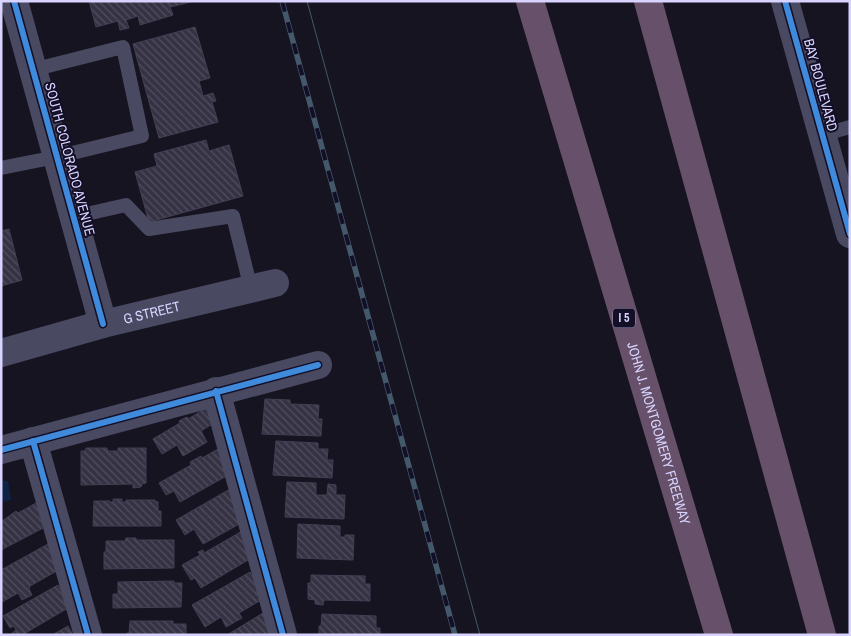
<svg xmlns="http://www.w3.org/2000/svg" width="851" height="636" font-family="'Archivo Narrow',sans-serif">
<defs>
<pattern id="building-back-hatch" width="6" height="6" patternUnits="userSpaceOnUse" patternTransform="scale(1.25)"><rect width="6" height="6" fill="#343243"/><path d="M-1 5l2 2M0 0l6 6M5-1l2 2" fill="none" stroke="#514f5f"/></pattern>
</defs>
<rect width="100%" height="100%" fill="#161421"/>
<!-- water -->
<path fill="#0d2144" d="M 1,481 L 8,481 L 11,500 L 1,502 Z"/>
<!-- building -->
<g fill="url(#building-back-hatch)" stroke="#433f54">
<path d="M 89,1 L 191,1 L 191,2 L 170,7 L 173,15 L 140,25 L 138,16 L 126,20 L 129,28 L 120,30 L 118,21 L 96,27 Z"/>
<path d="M 195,27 L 210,78 L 199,81 L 203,96 L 213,93 L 216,101 L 212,102 L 218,122 L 159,138 L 133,44 Z"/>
<path d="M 206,140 L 209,151 L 229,145 L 243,196 L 149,222 L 135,172 L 157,166 L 154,154 Z"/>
<path d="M 9,229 L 22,280 L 1,286 L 1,231 Z"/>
<path d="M 265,399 L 290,400 L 290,404 L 319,405 L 318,419 L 322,419 L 321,436 L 262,434 Z"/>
<path d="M 208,407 L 217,421 L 201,431 L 207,442 L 183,456 L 177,445 L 162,454 L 153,439 L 180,423 L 179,421 L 187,417 L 188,419 Z"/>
<path d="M 276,441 L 318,443 L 318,449 L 328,449 L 327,460 L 333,460 L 332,478 L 273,475 Z"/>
<path d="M 86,448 L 107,448 L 108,451 L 118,451 L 118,448 L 146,448 L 146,483 L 142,484 L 141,487 L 133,488 L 133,484 L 81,485 L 81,451 L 85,451 Z"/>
<path d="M 220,448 L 230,474 L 180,502 L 174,491 L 166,495 L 159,483 L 191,465 L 190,462 L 201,456 L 202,458 Z"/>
<path d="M 287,482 L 316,483 L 316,495 L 327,495 L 328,484 L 336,485 L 336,495 L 345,495 L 344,519 L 285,517 Z"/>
<path d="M 230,489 L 243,522 L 203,544 L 194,529 L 185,535 L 176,520 Z"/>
<path d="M 113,499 L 122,499 L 122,502 L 126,502 L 126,500 L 155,500 L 155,501 L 158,502 L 158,511 L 161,511 L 161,526 L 93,526 L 94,501 L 110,501 L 109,502 L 113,502 Z"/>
<path d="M 38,502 L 45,514 L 39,517 L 45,527 L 1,550 L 1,522 L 16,511 L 18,513 Z"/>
<path d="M 298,524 L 340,526 L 340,537 L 345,537 L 345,535 L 354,535 L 353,560 L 297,558 Z"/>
<path d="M 244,530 L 253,557 L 201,588 L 195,578 L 191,580 L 182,565 L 200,555 L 198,552 L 203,550 L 204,553 Z"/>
<path d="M 126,538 L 136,538 L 136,540 L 174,540 L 174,568 L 104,569 L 104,552 L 106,552 L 106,541 L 125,541 Z"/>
<path d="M 48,544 L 62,568 L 30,586 L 29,589 L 32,595 L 22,600 L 18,593 L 2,602 L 1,570 Z"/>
<path d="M 250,572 L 263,595 L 261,600 L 239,613 L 242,618 L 226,627 L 221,617 L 205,627 L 192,605 Z"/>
<path d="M 311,575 L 365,576 L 365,584 L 370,584 L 370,601 L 324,600 L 323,605 L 315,604 L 315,600 L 308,599 L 308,583 L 311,583 Z"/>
<path d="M 174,581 L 174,583 L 182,583 L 181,607 L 113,608 L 113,594 L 118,594 L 118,582 Z"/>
<path d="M 58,585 L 65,596 L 62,598 L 68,608 L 22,635 L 10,635 L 16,630 L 14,626 L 10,628 L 3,616 Z"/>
<path d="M 268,610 L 272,625 L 266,628 L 270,635 L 227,635 Z"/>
<path d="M 322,614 L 376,616 L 376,628 L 380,628 L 380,635 L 319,635 L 319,626 L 321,626 Z"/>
<path d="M 130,621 L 173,621 L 173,624 L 186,624 L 186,635 L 127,635 L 127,633 L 129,633 Z"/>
<path d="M 68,626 L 73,635 L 52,635 Z"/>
</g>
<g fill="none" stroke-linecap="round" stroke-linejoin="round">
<!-- service -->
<g stroke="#4a4962" stroke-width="14">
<path d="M 821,135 L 850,127"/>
<path d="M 1,168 L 56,157 L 142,136 L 123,47 L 32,70"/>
<path d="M 73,217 L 126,205 L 149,229 L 233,216 L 251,289"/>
</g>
<!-- minor -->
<g stroke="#4a4962" stroke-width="28">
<path d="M 14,1 L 103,324"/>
<path d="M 216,391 L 283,635"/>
<path d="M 33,441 L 88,635"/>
<path d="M 1,450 L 318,365"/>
</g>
<!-- tertiary -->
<g stroke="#4a4962" stroke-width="28">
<path d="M 785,1 L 850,234"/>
<path id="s1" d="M 1,353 L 103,324 L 275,283"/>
</g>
<!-- motorway -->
<g stroke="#67516a" stroke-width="28">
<path id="s2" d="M 530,1 L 719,635"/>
<path d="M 648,1 L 822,635"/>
</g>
<!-- tram -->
<path stroke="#43596b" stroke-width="1" d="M 307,1 L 480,635"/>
<!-- rail casing -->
<g stroke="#43596b" stroke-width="5.5">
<path id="rail" d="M 282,1 L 455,635"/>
</g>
<!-- rail -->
<use href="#rail" stroke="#130f26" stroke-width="4" stroke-dasharray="11" stroke-linecap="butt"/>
<!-- cycleway casing -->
<g stroke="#130f26" stroke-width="9">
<g id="cycleway">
<path d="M 14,1 L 103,324"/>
<path d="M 785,1 L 850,234"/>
<path d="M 216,391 L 283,635"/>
<path d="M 33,441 L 88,635"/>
<path d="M 1,450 L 318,365"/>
</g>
</g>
<!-- cycleway -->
<use href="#cycleway" stroke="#408adc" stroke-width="6"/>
</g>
<g text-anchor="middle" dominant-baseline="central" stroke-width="4" stroke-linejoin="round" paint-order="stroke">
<!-- shield labels -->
<rect fill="#130f26" stroke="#9e99be" stroke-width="1" x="613" y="308.5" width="22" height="19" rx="4"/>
<g font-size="12" font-weight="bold" fill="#d9d4ff">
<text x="624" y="318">I 5</text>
</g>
<!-- street labels -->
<g font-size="14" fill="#d9d4ff" stroke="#130f26">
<text transform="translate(821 85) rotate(75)">BAY BOULEVARD</text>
<text transform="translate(70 159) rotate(75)">SOUTH COLORADO AVENUE</text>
<text stroke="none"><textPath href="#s1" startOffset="156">G STREET</textPath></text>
<text stroke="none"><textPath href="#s2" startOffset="451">JOHN J. MONTGOMERY FREEWAY</textPath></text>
</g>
</g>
<!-- border -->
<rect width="851" height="636" fill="none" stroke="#d9d4ff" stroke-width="5"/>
</svg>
